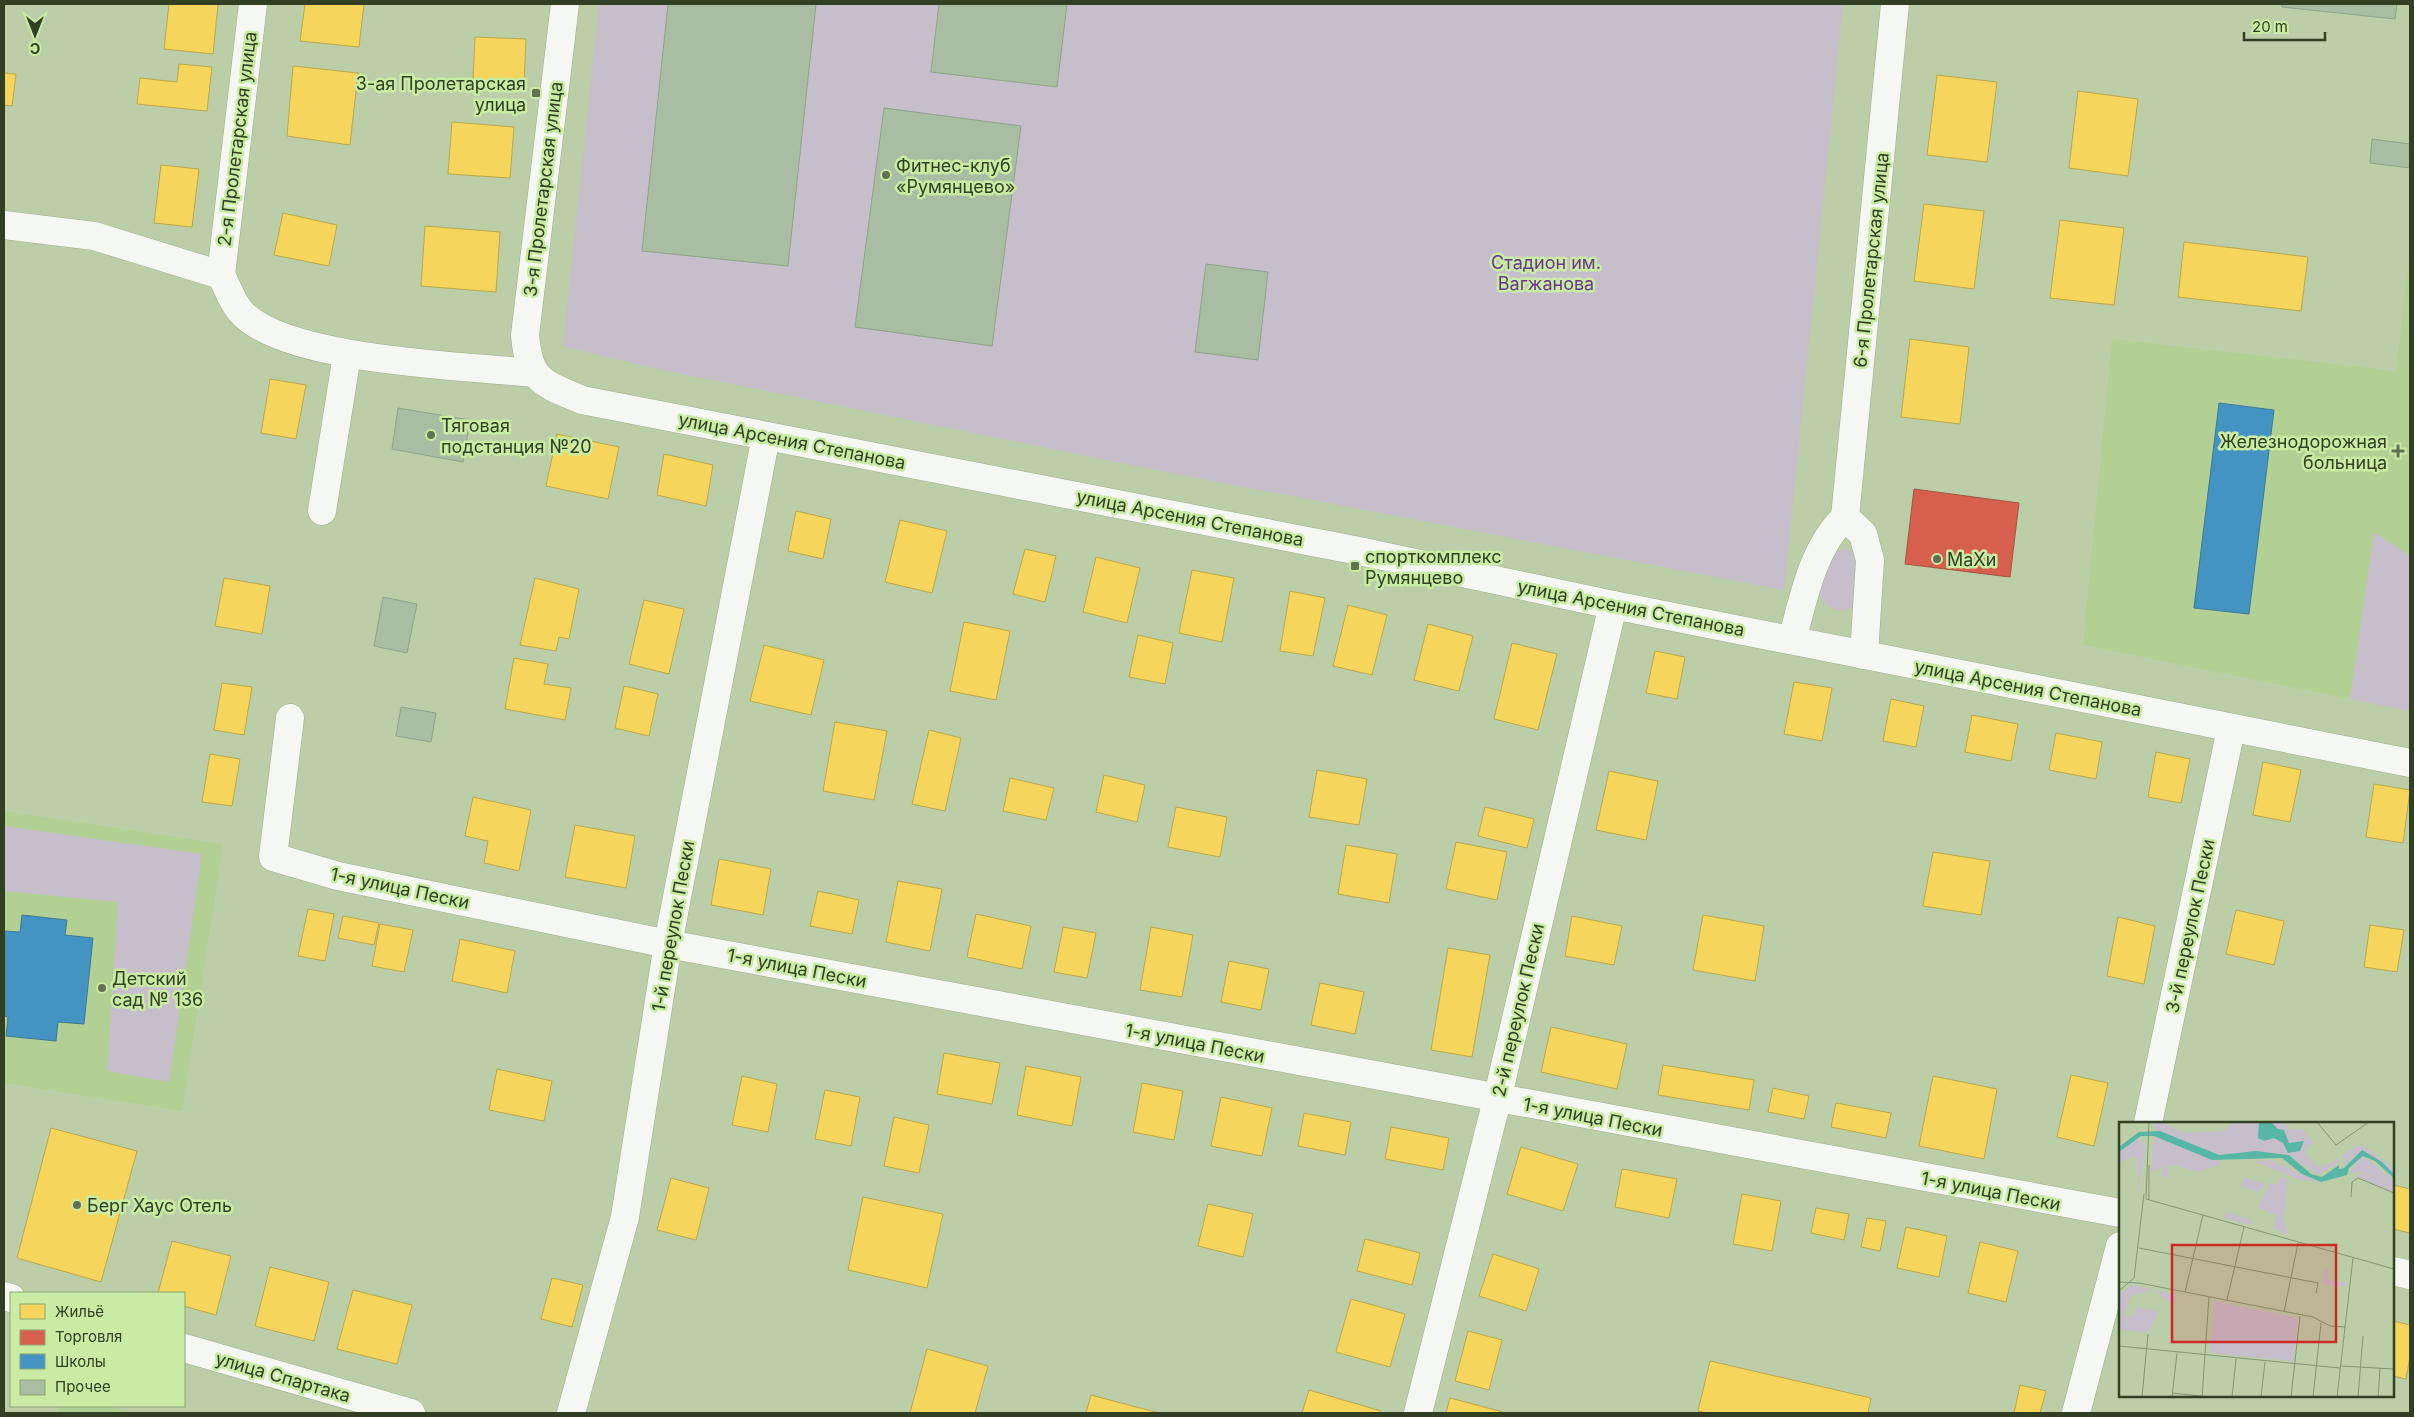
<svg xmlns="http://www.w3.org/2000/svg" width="2414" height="1417" font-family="Inter,sans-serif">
<rect width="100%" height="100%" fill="#bbcea7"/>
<!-- built -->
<g fill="#b3d094">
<path d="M 2410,253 L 2410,711 L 2083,645 L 2112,339 L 2396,371 Z"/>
<path d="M 4,811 L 223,844 L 182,1111 L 4,1083 Z"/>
<path d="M 59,1406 L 107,1406 L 133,1413 L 56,1413 Z"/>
</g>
<!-- green -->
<g fill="#c6becb">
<path d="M 599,4 L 1843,4 L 1784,590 L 1156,470 L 653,368 L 563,346 Z"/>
<path d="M 2374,532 L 2410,556 L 2410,711 L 2350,699 Z"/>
<path d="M 1844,549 L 1852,551 L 1859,556 C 1859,569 1862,587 1858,599 C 1853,618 1823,611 1820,594 C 1817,582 1828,564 1832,553 Z"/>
<path d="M 4,826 L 202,854 L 169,1082 L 107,1071 L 118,902 L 4,891 Z"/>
</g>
<!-- homes -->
<g fill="#f6d55c" stroke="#bba84b">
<path d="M 169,4 L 218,4 L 213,54 L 164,49 Z"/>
<path d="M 305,4 L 364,4 L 359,47 L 300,41 Z"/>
<path d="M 475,37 L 526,39 L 524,83 L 473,80 Z"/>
<path d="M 179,64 L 212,67 L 207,111 L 137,104 L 140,78 L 177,82 Z"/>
<path d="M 293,66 L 358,73 L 350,145 L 287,136 Z"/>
<path d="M 4,73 L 16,74 L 12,106 L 4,105 Z"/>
<path d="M 1937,75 L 1997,82 L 1987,162 L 1927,155 Z"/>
<path d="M 2078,91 L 2138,99 L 2128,176 L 2069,168 Z"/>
<path d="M 452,122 L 514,127 L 510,178 L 448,174 Z"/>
<path d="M 161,165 L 199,169 L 192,227 L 154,223 Z"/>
<path d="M 1924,204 L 1984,211 L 1974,289 L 1914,281 Z"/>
<path d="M 283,213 L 337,225 L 329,266 L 274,255 Z"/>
<path d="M 2060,220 L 2124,228 L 2114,305 L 2050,298 Z"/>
<path d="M 425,226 L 500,232 L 496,292 L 421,286 Z"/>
<path d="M 2184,242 L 2308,257 L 2301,311 L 2178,297 Z"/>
<path d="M 1910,339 L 1969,347 L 1960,424 L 1901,417 Z"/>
<path d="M 270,379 L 306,385 L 296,439 L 261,433 Z"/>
<path d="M 557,434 L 619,447 L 608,499 L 546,486 Z"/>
<path d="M 664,454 L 713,465 L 706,506 L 657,495 Z"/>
<path d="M 796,511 L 831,519 L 823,559 L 788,551 Z"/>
<path d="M 900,520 L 947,531 L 932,593 L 885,582 Z"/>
<path d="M 1025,549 L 1056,556 L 1045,602 L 1013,594 Z"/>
<path d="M 1096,557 L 1140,568 L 1127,623 L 1083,612 Z"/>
<path d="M 1192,570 L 1234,578 L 1222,642 L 1179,633 Z"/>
<path d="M 224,578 L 270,586 L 262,634 L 215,626 Z"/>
<path d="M 535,578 L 579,589 L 569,639 L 559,637 L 556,651 L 520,645 Z"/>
<path d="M 1290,591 L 1325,598 L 1313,656 L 1280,651 Z"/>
<path d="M 644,600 L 684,609 L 669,674 L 629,664 Z"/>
<path d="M 1348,605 L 1387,615 L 1372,675 L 1333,666 Z"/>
<path d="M 964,622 L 1010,631 L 996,700 L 950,691 Z"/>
<path d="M 1428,624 L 1473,636 L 1459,691 L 1414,680 Z"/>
<path d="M 1138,635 L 1173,643 L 1165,684 L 1129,677 Z"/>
<path d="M 1512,643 L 1557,654 L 1538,730 L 1494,719 Z"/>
<path d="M 764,645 L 824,660 L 811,715 L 750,701 Z"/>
<path d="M 1655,651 L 1685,657 L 1677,699 L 1646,693 Z"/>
<path d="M 514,658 L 548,664 L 544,684 L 571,688 L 565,720 L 505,709 Z"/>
<path d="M 1794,682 L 1832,688 L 1822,741 L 1784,734 Z"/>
<path d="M 222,683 L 252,687 L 244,735 L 214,730 Z"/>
<path d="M 624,686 L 658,694 L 649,736 L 615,728 Z"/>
<path d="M 1891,699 L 1924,706 L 1916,747 L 1883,741 Z"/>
<path d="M 1972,715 L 2018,724 L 2011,761 L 1965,752 Z"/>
<path d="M 835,722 L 887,731 L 874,800 L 823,791 Z"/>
<path d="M 929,730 L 961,738 L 945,811 L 912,804 Z"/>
<path d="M 2056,733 L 2102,742 L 2096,779 L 2049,770 Z"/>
<path d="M 2156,752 L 2190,759 L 2181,803 L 2148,797 Z"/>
<path d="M 210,754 L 240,759 L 232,806 L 202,802 Z"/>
<path d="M 2263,762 L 2301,770 L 2290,822 L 2253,815 Z"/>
<path d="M 1317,770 L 1367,779 L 1359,825 L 1309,817 Z"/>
<path d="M 1609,771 L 1658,781 L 1646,840 L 1596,830 Z"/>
<path d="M 1104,775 L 1145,785 L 1137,822 L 1096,812 Z"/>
<path d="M 1010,778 L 1054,788 L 1046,820 L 1003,811 Z"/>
<path d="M 2374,784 L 2410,790 L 2403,843 L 2366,837 Z"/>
<path d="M 473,797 L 531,810 L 519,871 L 484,863 L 488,841 L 465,836 Z"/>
<path d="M 1176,807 L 1227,817 L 1220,857 L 1168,847 Z"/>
<path d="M 1485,807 L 1534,819 L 1527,848 L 1478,836 Z"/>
<path d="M 575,825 L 635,836 L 626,888 L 565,877 Z"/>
<path d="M 1456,842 L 1507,852 L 1497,900 L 1446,889 Z"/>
<path d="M 1346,845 L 1397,854 L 1389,903 L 1338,894 Z"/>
<path d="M 1933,852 L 1990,861 L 1981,915 L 1923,906 Z"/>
<path d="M 719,859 L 771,869 L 763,915 L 711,905 Z"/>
<path d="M 898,881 L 942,889 L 930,951 L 886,942 Z"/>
<path d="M 818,891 L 859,900 L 852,934 L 810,926 Z"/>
<path d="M 308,909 L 334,914 L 325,961 L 298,956 Z"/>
<path d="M 2236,910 L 2284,921 L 2274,965 L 2226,954 Z"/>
<path d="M 976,914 L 1031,926 L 1022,969 L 967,957 Z"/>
<path d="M 1703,915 L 1764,926 L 1755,981 L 1693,970 Z"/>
<path d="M 343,916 L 379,923 L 374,945 L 338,938 Z"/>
<path d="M 1572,916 L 1622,926 L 1614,965 L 1565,956 Z"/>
<path d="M 2118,917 L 2155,926 L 2144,984 L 2107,976 Z"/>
<path d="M 380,924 L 413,930 L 404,972 L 372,966 Z"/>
<path d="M 2370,925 L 2404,930 L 2397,972 L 2364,967 Z"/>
<path d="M 1063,927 L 1096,933 L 1087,978 L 1054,972 Z"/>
<path d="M 1151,927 L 1193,935 L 1182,997 L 1140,990 Z"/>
<path d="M 460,939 L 515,951 L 507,993 L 452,981 Z"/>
<path d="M 1448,948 L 1490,955 L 1472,1057 L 1431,1050 Z"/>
<path d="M 1229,961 L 1269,969 L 1261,1010 L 1221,1002 Z"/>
<path d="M 1320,983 L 1364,992 L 1355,1034 L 1311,1025 Z"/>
<path d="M 1551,1027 L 1627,1044 L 1617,1089 L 1541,1072 Z"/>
<path d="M 944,1053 L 1000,1063 L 992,1104 L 937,1094 Z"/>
<path d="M 1663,1065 L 1754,1080 L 1749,1110 L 1658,1095 Z"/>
<path d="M 1026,1066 L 1081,1077 L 1072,1126 L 1017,1115 Z"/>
<path d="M 497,1069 L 552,1081 L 544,1121 L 489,1110 Z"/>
<path d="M 2071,1075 L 2108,1083 L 2094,1146 L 2057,1137 Z"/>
<path d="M 742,1076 L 777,1084 L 768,1132 L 732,1125 Z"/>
<path d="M 1933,1076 L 1997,1089 L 1984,1159 L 1919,1146 Z"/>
<path d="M 1142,1083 L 1183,1091 L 1174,1140 L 1133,1132 Z"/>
<path d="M 1773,1088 L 1809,1096 L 1804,1119 L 1768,1112 Z"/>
<path d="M 825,1090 L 860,1097 L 851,1146 L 815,1139 Z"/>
<path d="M 1221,1097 L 1272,1108 L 1262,1156 L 1211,1146 Z"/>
<path d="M 1836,1103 L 1891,1113 L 1886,1138 L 1831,1127 Z"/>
<path d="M 1304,1113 L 1351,1122 L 1345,1155 L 1298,1146 Z"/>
<path d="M 894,1117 L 929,1125 L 919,1173 L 884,1166 Z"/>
<path d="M 1391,1127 L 1449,1138 L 1443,1170 L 1385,1159 Z"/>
<path d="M 51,1128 L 137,1151 L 101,1282 L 17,1258 Z"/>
<path d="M 1521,1147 L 1578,1164 L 1563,1211 L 1507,1194 Z"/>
<path d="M 1622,1169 L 1677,1179 L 1669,1218 L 1615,1207 Z"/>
<path d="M 671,1178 L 709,1188 L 696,1240 L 657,1230 Z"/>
<path d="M 2393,1185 L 2410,1189 L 2410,1233 L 2393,1229 Z"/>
<path d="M 1742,1194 L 1781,1201 L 1772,1251 L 1733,1244 Z"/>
<path d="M 863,1197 L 943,1214 L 927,1288 L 848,1270 Z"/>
<path d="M 1208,1204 L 1253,1214 L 1243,1257 L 1198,1246 Z"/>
<path d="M 1816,1208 L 1849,1214 L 1844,1240 L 1811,1233 Z"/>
<path d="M 1867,1218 L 1886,1221 L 1880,1251 L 1861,1247 Z"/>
<path d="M 1906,1227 L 1947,1236 L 1939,1277 L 1897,1268 Z"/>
<path d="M 1365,1239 L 1420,1253 L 1412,1285 L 1357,1271 Z"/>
<path d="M 172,1241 L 231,1256 L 216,1315 L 184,1306 L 184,1293 L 158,1293 Z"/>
<path d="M 1980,1242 L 2018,1251 L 2006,1302 L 1968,1293 Z"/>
<path d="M 1493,1254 L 1539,1269 L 1526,1311 L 1479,1296 Z"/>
<path d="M 270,1267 L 329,1282 L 314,1341 L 255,1326 Z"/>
<path d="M 552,1278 L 583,1285 L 572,1327 L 541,1319 Z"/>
<path d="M 353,1290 L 412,1305 L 397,1364 L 337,1349 Z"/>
<path d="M 1351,1299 L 1405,1314 L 1390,1367 L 1336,1352 Z"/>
<path d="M 2393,1321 L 2410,1325 L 2410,1357 L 2406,1379 L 2393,1376 Z"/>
<path d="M 1468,1331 L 1502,1340 L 1489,1390 L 1455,1381 Z"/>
<path d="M 927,1349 L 988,1366 L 975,1413 L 910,1413 Z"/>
<path d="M 1710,1361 L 1871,1398 L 1868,1413 L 1708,1413 L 1698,1411 Z"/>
<path d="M 2020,1385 L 2046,1391 L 2040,1413 L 2014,1413 Z"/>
<path d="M 1309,1390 L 1381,1411 L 1381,1413 L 1302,1413 Z"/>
<path d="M 1091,1395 L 1159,1413 L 1086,1413 Z"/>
<path d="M 1450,1398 L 1503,1412 L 1503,1413 L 1446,1413 Z"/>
</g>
<!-- shops -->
<path fill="#d6604d" stroke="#a45640" d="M 1914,489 L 2019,503 L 2010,577 L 1905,564 Z"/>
<!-- schools -->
<g fill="#4393c3" stroke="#3e7a93">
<path d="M 2219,403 L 2274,410 L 2249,614 L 2194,608 Z"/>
<path d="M 22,915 L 67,920 L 65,935 L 93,938 L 84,1024 L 58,1022 L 56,1041 L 6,1036 L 8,1017 L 4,1016 L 4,931 L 20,932 Z"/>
</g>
<!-- building -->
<g fill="#a8bda1" stroke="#8ea488">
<path d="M 668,4 L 816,4 L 788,266 L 642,251 Z"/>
<path d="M 939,4 L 1067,4 L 1057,87 L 931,72 Z"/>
<path d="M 2282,4 L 2397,4 L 2395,19 L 2282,7 Z"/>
<path d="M 884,108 L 1021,126 L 992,346 L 855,327 Z"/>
<path d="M 2372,139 L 2410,144 L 2410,168 L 2370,163 Z"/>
<path d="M 1206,264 L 1268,272 L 1258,360 L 1195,352 Z"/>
<path d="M 398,408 L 470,420 L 463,462 L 392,449 Z"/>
<path d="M 383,597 L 417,604 L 407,653 L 374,646 Z"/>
<path d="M 401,707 L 436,713 L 431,742 L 396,736 Z"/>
</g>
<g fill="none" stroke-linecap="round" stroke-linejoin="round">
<!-- minor casing -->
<g stroke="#9ead8e" stroke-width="29">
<g id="minor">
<path d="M 4,225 L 94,236 L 221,275 C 227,286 232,302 241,312 C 285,361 466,366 534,373"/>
<path d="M 221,275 L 253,4"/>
<path d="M 322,511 L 347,355"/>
<path d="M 1792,640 C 1804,597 1812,549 1845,517"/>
<path d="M 1864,655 L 1870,560 L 1863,534 L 1845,517 L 1895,4"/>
<path d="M 290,718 L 273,857 L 338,876 L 668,944 L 2120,1213"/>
<path d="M 2148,1123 L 2231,729"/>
<path d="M 2393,1271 L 2410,1275"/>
<path d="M 571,1413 L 625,1217 L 668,944 L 766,436"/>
<path d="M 1418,1413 L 1497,1100 L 1613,605"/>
<path d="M 2076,1413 L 2120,1246"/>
</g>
</g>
<!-- tertiary casing -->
<g stroke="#9ead8e" stroke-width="29">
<path id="tertiary" d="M 565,4 L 525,335 C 529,381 542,383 582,400 L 1359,551 L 1613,605 L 2410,763"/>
</g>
<!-- secondary casing -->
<g stroke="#9ead8e" stroke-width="29">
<g id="secondary">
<path d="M 4,1296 L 11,1298"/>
<path d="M 184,1348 L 411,1413"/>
</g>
</g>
<!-- minor -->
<use href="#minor" stroke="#f5f8f2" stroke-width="28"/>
<!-- tertiary -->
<use href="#tertiary" stroke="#f5f8f2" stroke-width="28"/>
<!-- secondary -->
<use href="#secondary" stroke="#f5f8f2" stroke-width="28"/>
</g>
<!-- markers -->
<g fill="#617151" stroke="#c9eba4" stroke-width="2">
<rect x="531" y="88" width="10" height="10" rx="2.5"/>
<circle cx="886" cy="175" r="5"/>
<circle cx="431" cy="435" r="5"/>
<path d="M2395.5 443.5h5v5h5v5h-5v5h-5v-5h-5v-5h5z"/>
<circle cx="1937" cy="559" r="5"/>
<rect x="1350" y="561" width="10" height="10" rx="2.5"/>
<circle cx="102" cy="988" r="5"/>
<circle cx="77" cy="1205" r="5"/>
</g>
<g text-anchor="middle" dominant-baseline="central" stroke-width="5" stroke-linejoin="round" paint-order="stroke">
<!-- poi labels -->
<g font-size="18" fill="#313f22" stroke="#c9eba4" text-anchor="start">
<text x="526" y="83" text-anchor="end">3-ая Пролетарская<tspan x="526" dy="21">улица</tspan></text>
<text x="896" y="165">Фитнес-клуб<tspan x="896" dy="21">«Румянцево»</tspan></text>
<text x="441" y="425">Тяговая<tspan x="441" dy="21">подстанция №20</tspan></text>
<text x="2387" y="441" text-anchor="end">Железнодорожная<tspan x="2387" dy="21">больница</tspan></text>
<text x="1365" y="556">cпорткомплекс<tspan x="1365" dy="21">Румянцево</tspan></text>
<text x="1947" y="559">МаХи</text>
<text x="112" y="978">Детский<tspan x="112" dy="21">сад № 136</tspan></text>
<text x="87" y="1205">Берг Хаус Отель</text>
</g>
<!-- street labels -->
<g font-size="18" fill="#313f22" stroke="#c9eba4">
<text transform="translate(237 139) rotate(-83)">2-я Пролетарская улица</text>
<text transform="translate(543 189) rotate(-83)">3-я Пролетарская улица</text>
<text transform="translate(1871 260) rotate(-84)">6-я Пролетарская улица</text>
<text transform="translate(792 441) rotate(11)">улица Арсения Степанова</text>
<text transform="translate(1190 518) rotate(11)">улица Арсения Степанова</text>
<text transform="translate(1631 608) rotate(11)">улица Арсения Степанова</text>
<text transform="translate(2028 688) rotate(11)">улица Арсения Степанова</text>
<text transform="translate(400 888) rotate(12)">1-я улица Пески</text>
<text transform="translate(673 926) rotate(-80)">1-й переулок Пески</text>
<text transform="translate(2190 926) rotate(-78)">3-й переулок Пески</text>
<text transform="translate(797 968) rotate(11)">1-я улица Пески</text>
<text transform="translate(1518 1010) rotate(-77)">2-й переулок Пески</text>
<text transform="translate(1195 1043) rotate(11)">1-я улица Пески</text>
<text transform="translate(1593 1117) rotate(11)">1-я улица Пески</text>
<text transform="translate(1991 1191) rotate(11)">1-я улица Пески</text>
<text transform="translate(283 1377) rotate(16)">улица Спартака</text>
</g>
<!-- park labels -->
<g font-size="18" fill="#68378a" stroke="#c9eba4">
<text x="1546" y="262">Стадион им.<tspan x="1546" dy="21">Вагжанова</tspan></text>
</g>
</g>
<!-- overview -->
<g transform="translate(2119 1122)">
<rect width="275" height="275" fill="#bbcea7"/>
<path d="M 35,0 L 43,0 L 64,11 L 105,9 L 115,0 L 165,0 L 172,8 L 183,7 L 194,20 L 185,30 L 198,44 L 203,42 L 205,44 L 220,36 L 218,42 L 199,53 L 170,33 L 137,29 L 100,33 L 35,9 ZM 22,14 L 17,21 L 22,17 L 26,25 L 19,71 L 18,34 L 0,40 L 0,30 ZM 35,14 L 60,23 L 102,40 L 101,43 L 80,50 L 56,43 L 44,45 L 51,47 L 48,56 L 42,53 L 44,45 L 32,50 ZM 241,23 L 256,31 L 275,47 L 275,52 L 248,29 L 235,34 L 227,43 L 223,33 ZM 241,36 L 249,37 L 275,58 L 275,71 L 239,55 L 244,49 L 233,51 L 232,47 ZM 152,38 L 193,57 L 210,60 L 182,58 L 135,40 ZM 162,55 L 169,57 L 164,97 L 170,113 L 154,106 L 157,93 L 139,86 L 150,62 L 158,62 ZM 125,56 L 128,56 L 147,62 L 140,70 L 120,64 ZM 107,90 L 132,97 L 131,103 L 105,96 ZM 206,146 L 210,147 L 209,158 L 227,160 L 226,165 L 203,162 ZM 13,163 L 34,167 L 11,175 L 6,193 L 15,194 L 17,185 L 39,189 L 30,211 L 0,207 L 3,189 L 0,188 L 0,172 ZM 37,169 L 57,172 L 56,183 L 40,173 ZM 96,179 L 179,196 L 174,239 L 91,231 Z" fill="#c6becb"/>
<path d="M 140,0 L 152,0 L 159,7 L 165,8 L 170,21 L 185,19 L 181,29 L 169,31 L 164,21 L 155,16 L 145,19 L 139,16 ZM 41,9 L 100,33 L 137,29 L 170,33 L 192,52 L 203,55 L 220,43 L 220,47 L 225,46 L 243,28 L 263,40 L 275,52 L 275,56 L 256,39 L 244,34 L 230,46 L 228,53 L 202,60 L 183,52 L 163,36 L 93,38 L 35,14 L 22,14 L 0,30 L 0,25 L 20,10 Z" fill="#57b7a6"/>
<path fill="none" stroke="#849572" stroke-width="1" d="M 30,0 L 27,77 L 275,147M 198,0 L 217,23 L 250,0M 30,43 L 30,78M 232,75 L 233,60 L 239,56 L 275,71M 20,126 L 194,160 L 199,161 L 197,171M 0,160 L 20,161 L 194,195 L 211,204 L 226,205M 0,169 L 15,156 L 25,72M 66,170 L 84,93M 108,178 L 125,105M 165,190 L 179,121M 0,224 L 221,246M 222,244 L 275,247M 53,271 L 91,275M 23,275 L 29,212M 53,275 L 58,231M 83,275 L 90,175M 113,275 L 117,237M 142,275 L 146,240M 172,275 L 181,194M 194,275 L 202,201M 218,275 L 234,136M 239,275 L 244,214M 259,275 L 261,246"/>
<path fill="#ce2928" fill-opacity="0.15" stroke="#ce2928" stroke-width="2.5" d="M 53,123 L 217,123 L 217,220 L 53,220 Z"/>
<rect width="275" height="275" fill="none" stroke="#313f22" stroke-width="2.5"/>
</g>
<!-- border -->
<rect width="2414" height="1417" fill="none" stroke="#313f22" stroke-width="10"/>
<!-- legend -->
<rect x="10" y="1292" width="175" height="115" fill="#c9eba4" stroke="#8ca670"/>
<rect x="20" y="1304" width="25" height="15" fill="#f6d55c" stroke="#8ca670"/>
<text x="55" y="1317" font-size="15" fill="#313f22">Жильё</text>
<rect x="20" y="1330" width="25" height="15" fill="#d6604d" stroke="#8ca670"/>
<text x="55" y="1342" font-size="15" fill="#313f22">Торговля</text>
<rect x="20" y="1354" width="25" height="15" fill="#4393c3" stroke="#8ca670"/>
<text x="55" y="1367" font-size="15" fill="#313f22">Школы</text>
<rect x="20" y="1380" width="25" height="15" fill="#a8bda1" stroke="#8ca670"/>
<text x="55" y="1392" font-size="15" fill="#313f22">Прочее</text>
<!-- north arrow -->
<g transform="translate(35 35) rotate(180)" stroke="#c9eba4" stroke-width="4" paint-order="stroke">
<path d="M0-4L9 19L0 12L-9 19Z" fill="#313f22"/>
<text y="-8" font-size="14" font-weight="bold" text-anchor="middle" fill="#313f22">С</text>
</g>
<!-- scale -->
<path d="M2244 32v8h81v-8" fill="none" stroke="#313f22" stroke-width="2.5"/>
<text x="2252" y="32" font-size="15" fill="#313f22" stroke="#c9eba4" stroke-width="4" paint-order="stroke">20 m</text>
</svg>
